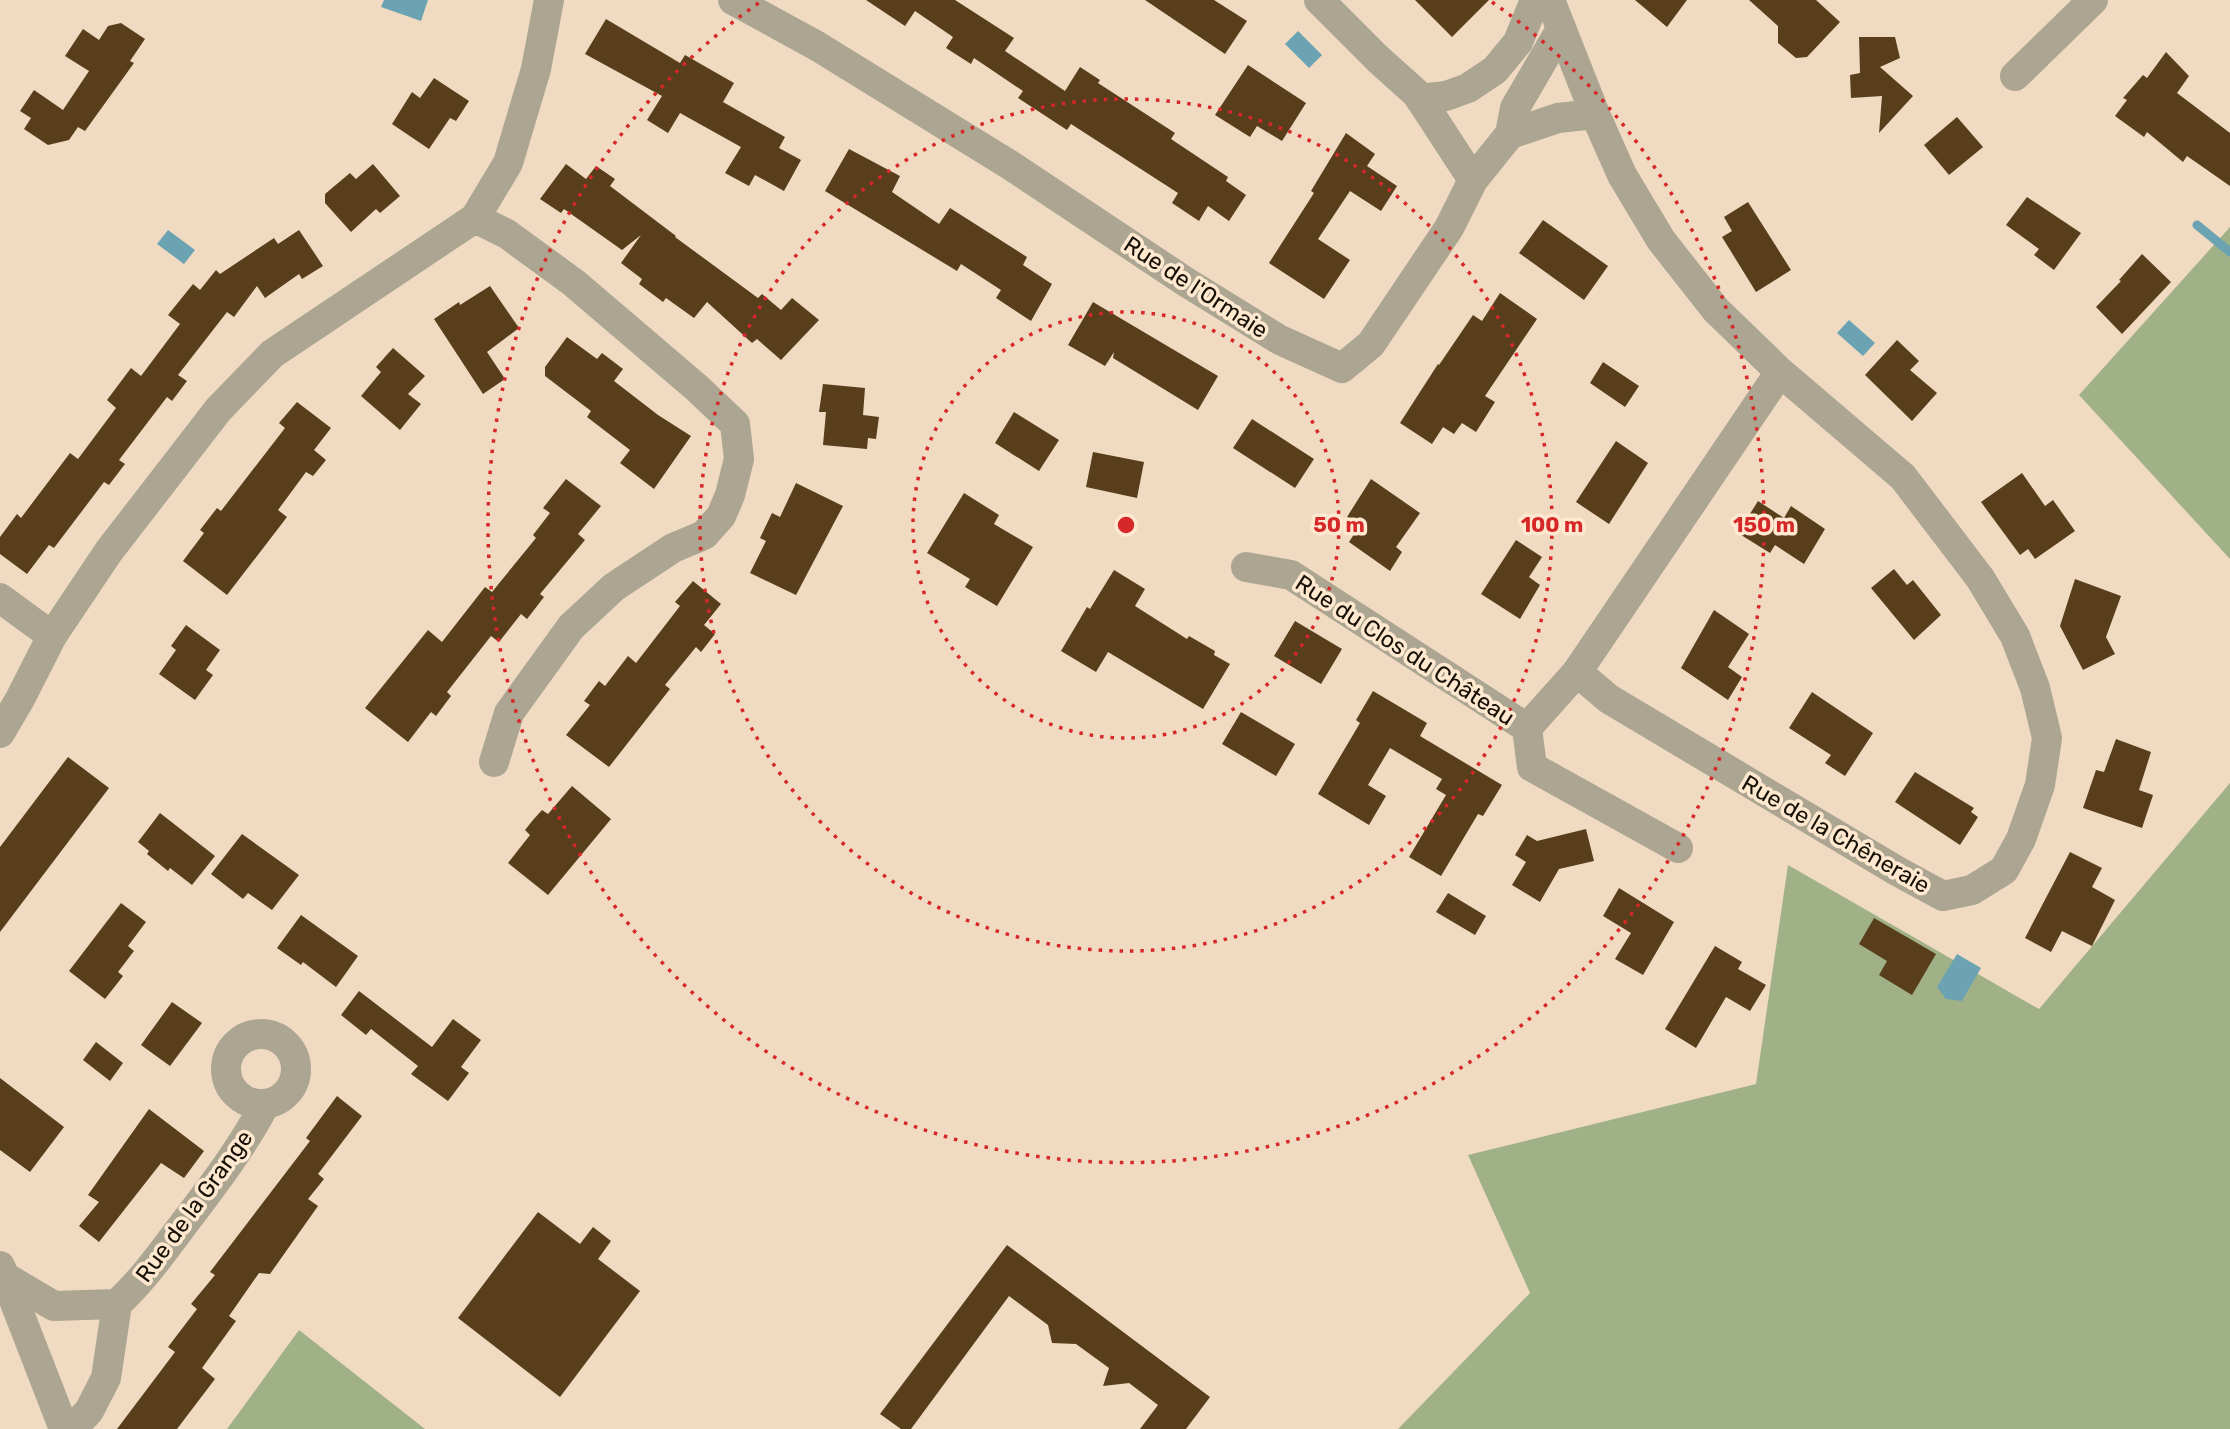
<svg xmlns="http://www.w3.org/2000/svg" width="2230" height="1429" font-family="Rubik,sans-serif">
<rect width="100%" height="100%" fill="#f0dbc2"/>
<!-- forest -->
<g fill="#a1b187">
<path d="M 2230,227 L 2230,559 L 2079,395 Z"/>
<path d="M 2230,783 L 2230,1429 L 1398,1429 L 1530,1293 L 1468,1155 L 1756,1084 L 1788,865 L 2039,1009 Z"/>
<path d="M 299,1330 L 425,1429 L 227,1429 Z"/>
</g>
<!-- water -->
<g fill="#6ca3b2">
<path d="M 384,0 L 428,0 L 421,21 L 381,7 Z"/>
<path d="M 1298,31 L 1322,55 L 1309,68 L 1285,44 Z"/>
<path d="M 168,230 L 195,250 L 184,264 L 157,244 Z"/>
<path d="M 1849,320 L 1875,343 L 1863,356 L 1837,333 Z"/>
<path d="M 1957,954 L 1981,968 L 1962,1001 L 1946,999 L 1937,987 Z"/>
</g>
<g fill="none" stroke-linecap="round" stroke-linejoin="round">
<!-- stream -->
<path stroke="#6ca3b2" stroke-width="9" d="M 2197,225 L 2230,252"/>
</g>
<!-- building -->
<g fill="#583e1b">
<path d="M 866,0 L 955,0 L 1014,38 L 1005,51 L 1065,91 L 1080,67 L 1100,80 L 1098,83 L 1175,133 L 1171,139 L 1228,177 L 1226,181 L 1246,195 L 1229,221 L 1208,206 L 1199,221 L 1172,203 L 1178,193 L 1071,124 L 1067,130 L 1018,98 L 1023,91 L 974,58 L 971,64 L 946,48 L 953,37 L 915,11 L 905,26 Z"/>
<path d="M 1145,0 L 1214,0 L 1247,21 L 1225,54 Z"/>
<path d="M 1415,0 L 1489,0 L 1452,37 Z"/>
<path d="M 1635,0 L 1687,0 L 1667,27 Z"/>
<path d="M 1749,0 L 1816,0 L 1840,22 L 1807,57 L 1796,58 L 1778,43 L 1778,26 Z"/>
<path d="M 606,19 L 680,63 L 685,55 L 734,83 L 723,102 L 785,137 L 779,148 L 801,160 L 784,191 L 755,175 L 749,186 L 725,173 L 741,147 L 680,113 L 668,133 L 647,120 L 662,96 L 585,54 Z"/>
<path d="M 121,23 L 145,39 L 130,61 L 134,63 L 85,131 L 78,127 L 69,140 L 48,145 L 24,129 L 31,118 L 20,111 L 34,90 L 63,110 L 89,71 L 65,56 L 83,29 L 99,40 L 108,26 Z"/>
<path d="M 1859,37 L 1895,37 L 1900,58 L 1880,67 L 1913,96 L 1879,133 L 1882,96 L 1851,98 L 1850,75 L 1860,73 Z"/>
<path d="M 2166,52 L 2189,76 L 2177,93 L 2230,133 L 2230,186 L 2187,156 L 2183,162 L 2147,132 L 2144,137 L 2115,116 L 2127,100 L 2123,98 L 2143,75 L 2147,78 Z"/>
<path d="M 1248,65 L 1306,103 L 1282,141 L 1257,126 L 1250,137 L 1215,115 Z"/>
<path d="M 434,78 L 469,101 L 456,121 L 450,118 L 429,149 L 392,124 L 412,92 L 420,98 Z"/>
<path d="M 1957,117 L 1983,147 L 1949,175 L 1924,145 Z"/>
<path d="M 1346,133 L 1375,154 L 1367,166 L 1397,186 L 1381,211 L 1350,191 L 1318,239 L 1350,260 L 1324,299 L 1269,263 L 1314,193 L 1311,191 Z"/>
<path d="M 849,149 L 900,176 L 892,192 L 939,224 L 950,208 L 1027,257 L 1023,265 L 1052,284 L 1031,321 L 996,298 L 1001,290 L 961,264 L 957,271 L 825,191 Z"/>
<path d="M 373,164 L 400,196 L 380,213 L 376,209 L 351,232 L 325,203 L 325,194 L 350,173 L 356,179 Z"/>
<path d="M 566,164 L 586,179 L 596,166 L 615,179 L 610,186 L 676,236 L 675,237 L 758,298 L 762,294 L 781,310 L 792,298 L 819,320 L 781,360 L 757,339 L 752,343 L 707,302 L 694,318 L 666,298 L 663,302 L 639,284 L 642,279 L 621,263 L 641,235 L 622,250 L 564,209 L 561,213 L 540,199 Z"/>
<path d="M 2027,197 L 2081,233 L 2054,270 L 2034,255 L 2039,249 L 2006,225 Z"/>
<path d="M 1748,202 L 1791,270 L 1756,292 L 1722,237 L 1732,231 L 1724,217 Z"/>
<path d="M 1543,220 L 1608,266 L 1584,300 L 1519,253 Z"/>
<path d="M 299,230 L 323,266 L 302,279 L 299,274 L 265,298 L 257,286 L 234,317 L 227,312 L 178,375 L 187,381 L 172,401 L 167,397 L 119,460 L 125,464 L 109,485 L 104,482 L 54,548 L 49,545 L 27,574 L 0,554 L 0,537 L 17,514 L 21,518 L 70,453 L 78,459 L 116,408 L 107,400 L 131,368 L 141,376 L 180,324 L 168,315 L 193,284 L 200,290 L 216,270 L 220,274 L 274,238 L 278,244 Z"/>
<path d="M 2142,254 L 2171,282 L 2122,334 L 2096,307 L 2121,281 L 2119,280 Z"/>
<path d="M 490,286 L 519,328 L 487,352 L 505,379 L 483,394 L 434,319 L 459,302 L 460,305 Z"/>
<path d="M 1500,293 L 1537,319 L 1485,396 L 1495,402 L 1476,432 L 1462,423 L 1454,434 L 1443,427 L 1432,444 L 1400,423 L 1438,364 L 1439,365 L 1473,315 L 1482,321 Z"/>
<path d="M 1093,302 L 1218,376 L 1198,410 L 1113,358 L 1114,352 L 1105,366 L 1068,345 Z"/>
<path d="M 567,337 L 597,359 L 602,353 L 623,369 L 614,381 L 658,415 L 691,436 L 654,489 L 620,463 L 630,450 L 587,417 L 591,411 L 545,376 L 545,367 Z"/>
<path d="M 1897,340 L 1919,361 L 1910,370 L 1937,393 L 1912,421 L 1865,375 Z"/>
<path d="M 393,348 L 425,376 L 408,394 L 421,404 L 400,430 L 361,396 L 381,372 L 376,367 Z"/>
<path d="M 1603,362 L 1639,386 L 1625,407 L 1590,383 Z"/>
<path d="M 823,384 L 865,388 L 863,415 L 879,417 L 876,439 L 868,438 L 867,449 L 823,445 L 826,412 L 819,412 Z"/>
<path d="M 297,402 L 331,428 L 314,450 L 326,460 L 313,476 L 306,472 L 278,510 L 287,517 L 227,595 L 183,561 L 204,533 L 200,530 L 217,508 L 221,511 L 285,428 L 279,423 Z"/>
<path d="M 1014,412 L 1059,440 L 1039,471 L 995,443 Z"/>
<path d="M 1252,419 L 1314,459 L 1295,488 L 1233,448 Z"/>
<path d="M 1616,441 L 1648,463 L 1609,524 L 1576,502 Z"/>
<path d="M 1093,452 L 1144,462 L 1137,498 L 1086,487 Z"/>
<path d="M 2022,473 L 2045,506 L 2053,500 L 2075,531 L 2035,559 L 2028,549 L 2020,555 L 1981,502 Z"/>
<path d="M 566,479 L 601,506 L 578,534 L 585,540 L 540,594 L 544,597 L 527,619 L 521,614 L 499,642 L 491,636 L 447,692 L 451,696 L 436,716 L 431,712 L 408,742 L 365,708 L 428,630 L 442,642 L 485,587 L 492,592 L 536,538 L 533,535 L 550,513 L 543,508 Z"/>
<path d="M 1371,479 L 1420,513 L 1396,547 L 1402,552 L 1390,571 L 1349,542 L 1360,525 L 1347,517 Z"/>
<path d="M 796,483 L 843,506 L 796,595 L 750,573 L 766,541 L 760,538 L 772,513 L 780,517 Z"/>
<path d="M 964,493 L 999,515 L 994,524 L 1033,547 L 997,606 L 965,587 L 970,579 L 927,553 Z"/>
<path d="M 1758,501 L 1784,518 L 1791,506 L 1825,529 L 1804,564 L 1775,545 L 1770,553 L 1738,533 Z"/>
<path d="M 1516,540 L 1542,557 L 1529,577 L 1540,585 L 1520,619 L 1481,594 Z"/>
<path d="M 1894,569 L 1907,585 L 1913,580 L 1941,615 L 1914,640 L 1871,588 Z"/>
<path d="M 1114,570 L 1145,589 L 1135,606 L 1187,639 L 1189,636 L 1215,651 L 1214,655 L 1230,664 L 1203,709 L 1108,652 L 1096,672 L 1061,651 L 1087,607 L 1090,609 Z"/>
<path d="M 2075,579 L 2121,596 L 2106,637 L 2115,654 L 2083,670 L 2060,626 Z"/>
<path d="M 693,581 L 721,604 L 704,625 L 715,634 L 701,652 L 696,647 L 665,685 L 670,689 L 609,767 L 566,735 L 590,705 L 584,701 L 599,681 L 605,686 L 628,656 L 636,663 L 680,606 L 675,602 Z"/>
<path d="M 1714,610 L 1749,634 L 1728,667 L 1742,677 L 1728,700 L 1681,668 Z"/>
<path d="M 1295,621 L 1342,649 L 1321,684 L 1274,656 Z"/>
<path d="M 186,625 L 220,650 L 206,670 L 213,675 L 195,700 L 159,674 L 176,650 L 171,646 Z"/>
<path d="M 1373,691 L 1427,723 L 1420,736 L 1502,785 L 1483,816 L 1478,814 L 1441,876 L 1409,857 L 1446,795 L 1436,789 L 1442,779 L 1390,748 L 1368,785 L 1386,796 L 1369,825 L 1318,794 L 1360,723 L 1356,720 Z"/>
<path d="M 1812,692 L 1873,733 L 1845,776 L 1825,763 L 1831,755 L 1789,728 Z"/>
<path d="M 1241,712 L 1295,744 L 1276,776 L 1222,744 Z"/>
<path d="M 2116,739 L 2151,752 L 2139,790 L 2153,795 L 2142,828 L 2083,808 L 2096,770 L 2104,772 Z"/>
<path d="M 68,757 L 109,788 L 0,932 L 0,847 Z"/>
<path d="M 1915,772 L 1974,808 L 1971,812 L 1978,817 L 1960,845 L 1895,802 Z"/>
<path d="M 572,786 L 611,819 L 548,895 L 508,863 L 530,835 L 525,830 L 533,820 L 542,810 L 548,814 Z"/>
<path d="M 160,813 L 215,856 L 192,885 L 170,868 L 168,871 L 147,854 L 149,851 L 138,842 Z"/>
<path d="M 1586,829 L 1594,861 L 1559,869 L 1540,902 L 1512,885 L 1526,862 L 1515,855 L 1527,835 L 1537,841 Z"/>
<path d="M 242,834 L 299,875 L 272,910 L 248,893 L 243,899 L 211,874 Z"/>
<path d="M 2070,852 L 2102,868 L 2092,887 L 2115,900 L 2092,946 L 2062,931 L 2051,952 L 2025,938 Z"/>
<path d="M 1619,888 L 1674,922 L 1643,975 L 1615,959 L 1631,933 L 1603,916 Z"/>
<path d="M 1448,893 L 1486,916 L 1475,935 L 1436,912 Z"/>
<path d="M 121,903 L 146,922 L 128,946 L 134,951 L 118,972 L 123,976 L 105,999 L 69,971 Z"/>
<path d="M 301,915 L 358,956 L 336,987 L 303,962 L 301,965 L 277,948 Z"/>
<path d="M 1874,918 L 1936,954 L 1912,995 L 1879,975 L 1887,961 L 1859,944 Z"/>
<path d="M 1715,946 L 1742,962 L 1738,969 L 1766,985 L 1750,1011 L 1726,997 L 1696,1048 L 1665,1029 Z"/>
<path d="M 359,991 L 432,1047 L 453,1019 L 481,1040 L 461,1067 L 469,1073 L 448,1101 L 411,1074 L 418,1066 L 371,1029 L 366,1035 L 341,1015 Z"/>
<path d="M 172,1002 L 202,1023 L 170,1066 L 141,1045 Z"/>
<path d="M 96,1042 L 123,1063 L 110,1081 L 83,1060 Z"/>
<path d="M 0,1078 L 64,1127 L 30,1172 L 0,1150 Z"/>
<path d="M 337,1096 L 362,1116 L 318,1174 L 324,1179 L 308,1199 L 318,1206 L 270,1274 L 259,1273 L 229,1316 L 236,1321 L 202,1368 L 215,1379 L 177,1429 L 117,1429 L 175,1352 L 168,1347 L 197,1309 L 191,1304 L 215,1275 L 210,1272 L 310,1141 L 306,1138 Z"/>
<path d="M 149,1109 L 204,1151 L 184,1178 L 161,1163 L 99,1242 L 79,1226 L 99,1202 L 88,1195 Z"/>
<path d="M 538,1212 L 580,1244 L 593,1227 L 611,1241 L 598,1259 L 640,1291 L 560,1397 L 458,1318 Z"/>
<path d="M 1007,1245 L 1210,1397 L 1186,1429 L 1140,1429 L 1158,1405 L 1129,1383 L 1103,1386 L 1109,1368 L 1076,1344 L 1052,1343 L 1048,1325 L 1009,1296 L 911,1429 L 901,1429 L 880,1414 Z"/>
</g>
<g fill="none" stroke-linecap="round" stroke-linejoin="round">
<!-- minor -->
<g stroke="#aba592" stroke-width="30">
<path d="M 733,0 L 817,46 L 1010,165 L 1186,282 L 1280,340 L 1342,368 L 1371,344 L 1449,228 L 1473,180 L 1510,134 L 1558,118 L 1595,114"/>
<path d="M 1319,0 L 1378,59 L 1417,94 L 1473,180"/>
<path d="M 1550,0 L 1595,114 L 1622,175 L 1661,240 L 1716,310 L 1780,372 L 1903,477 L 1980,578 L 2015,636 L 2035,688 L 2047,738 L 2040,785 L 2021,839 L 2004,870 L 1972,890 L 1943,896 L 1897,871 L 1609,699 L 1577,672 L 1780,372"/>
<path d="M 2015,76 L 2093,0"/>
<path d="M 1420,99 L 1446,96 L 1468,88 L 1495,70 L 1518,42 L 1535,0"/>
<path d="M 1510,134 L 1515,108 L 1561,29"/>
<path d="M 475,218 L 508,163 L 536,69 L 549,0"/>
<path d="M 1246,567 L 1291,575 L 1527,728 L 1532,767 L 1678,848"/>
<path d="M 0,598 L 52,636"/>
<path d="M 1527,728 L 1577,672"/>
<path d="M 0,733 L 20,699 L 52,636 L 109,551 L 218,410 L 272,354 L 475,218 L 507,234 L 574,283 L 697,388 L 735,424 L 739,459 L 730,495 L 721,516 L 704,535 L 673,548 L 614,587 L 571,627 L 509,713 L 494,762"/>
<circle cx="261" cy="1069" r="35"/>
<path d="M 0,1266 L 5,1277 L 54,1306 L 117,1304 C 144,1279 164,1250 186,1221 C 215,1183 243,1146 265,1104"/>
<path d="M 5,1277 L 64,1429"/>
<path d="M 72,1429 L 89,1411 L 106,1378 L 117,1304"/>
</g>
</g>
<!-- distance rings -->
<g fill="none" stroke="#d62828" stroke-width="3.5" stroke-dasharray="3.5 7">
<circle cx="1126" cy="525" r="213"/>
<circle cx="1126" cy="525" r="426"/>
<path d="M1492 2A638 638 0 1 1 760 2"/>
</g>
<g text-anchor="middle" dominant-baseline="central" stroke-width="7" stroke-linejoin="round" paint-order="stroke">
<!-- street labels -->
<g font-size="23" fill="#171007" stroke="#fee8cf">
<text transform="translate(1196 287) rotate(33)">Rue de l'Ormaie</text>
<text transform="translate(1405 650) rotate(33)">Rue du Clos du Château</text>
<text transform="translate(1836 834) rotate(30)">Rue de la Chêneraie</text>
<text transform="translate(194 1206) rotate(-54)">Rue de la Grange</text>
</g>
</g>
<circle cx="1126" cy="525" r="10" fill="#d62828" stroke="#fee8cf" stroke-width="3.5"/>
<g font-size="21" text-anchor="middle" font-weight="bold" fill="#d62828" stroke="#fee8cf" stroke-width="7" stroke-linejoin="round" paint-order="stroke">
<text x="1339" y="532">50 m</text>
<text x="1552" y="532">100 m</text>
<text x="1764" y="532">150 m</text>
</g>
</svg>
